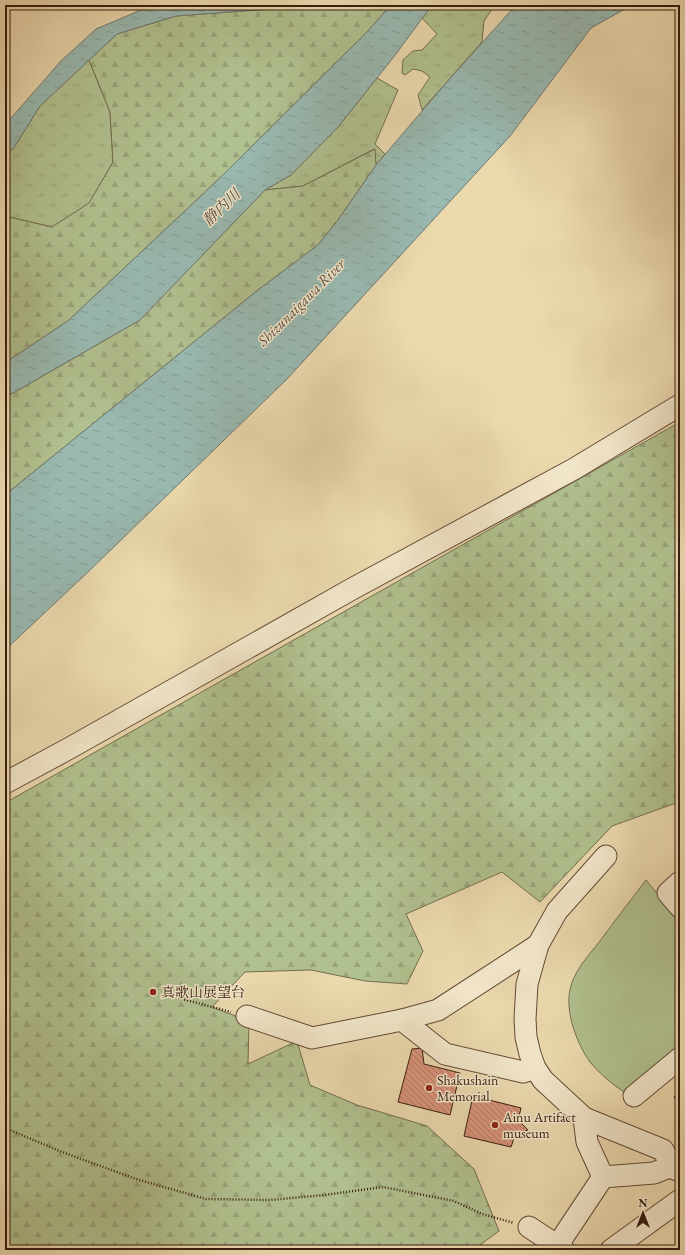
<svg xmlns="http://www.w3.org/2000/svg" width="685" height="1255" font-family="'EB Garamond','Noto Serif JP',serif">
<defs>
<pattern id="grass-tufts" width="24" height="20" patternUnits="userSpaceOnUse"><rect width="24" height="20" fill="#b1c08f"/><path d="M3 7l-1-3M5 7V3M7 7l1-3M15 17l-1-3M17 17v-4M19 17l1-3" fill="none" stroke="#99a47a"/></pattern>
<pattern id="forest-firs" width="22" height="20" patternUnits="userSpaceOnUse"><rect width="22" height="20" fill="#b1c08f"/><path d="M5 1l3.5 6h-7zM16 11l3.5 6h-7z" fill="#99a47a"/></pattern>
<pattern id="water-ripples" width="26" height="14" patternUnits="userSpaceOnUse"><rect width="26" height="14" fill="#99b9b1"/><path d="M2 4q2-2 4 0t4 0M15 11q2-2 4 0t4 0" fill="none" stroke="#849e97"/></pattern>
<pattern id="building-back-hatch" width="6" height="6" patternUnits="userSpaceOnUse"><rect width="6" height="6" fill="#d9937b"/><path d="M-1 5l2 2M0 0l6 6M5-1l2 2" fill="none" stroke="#b17763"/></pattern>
</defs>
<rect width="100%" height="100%" fill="#ebd9ae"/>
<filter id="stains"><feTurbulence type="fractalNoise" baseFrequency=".005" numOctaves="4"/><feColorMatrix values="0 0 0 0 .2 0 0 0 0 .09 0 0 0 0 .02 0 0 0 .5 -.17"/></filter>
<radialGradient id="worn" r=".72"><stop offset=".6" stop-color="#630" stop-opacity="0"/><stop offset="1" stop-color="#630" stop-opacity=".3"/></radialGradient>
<!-- grass -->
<g fill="url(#grass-tufts)" stroke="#746e4f">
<path d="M 432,5 L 495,5 L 484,21 L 482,42 L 422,110 L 418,95 L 430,77 L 422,71 L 413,69 L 405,75 L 402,73 L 403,60 L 413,51 L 422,50 L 437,34 L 422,18 Z"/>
<path d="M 89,60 L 110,112 L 113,162 L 89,204 L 52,227 L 5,216 L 5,154 L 13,149 L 40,106 Z"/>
<path d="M 377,78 L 398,90 L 375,144 L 385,154 L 376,165 L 374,149 L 303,186 L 265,190 L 291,175 L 338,127 Z"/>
</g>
<!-- forest -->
<g fill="url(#forest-firs)" stroke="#746e4f">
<path d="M 299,5 L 391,5 L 366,33 L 221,177 L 69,320 L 5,363 L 5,216 L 52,227 L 89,203 L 113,162 L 110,112 L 89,60 L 117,34 L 176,16 L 297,7 Z"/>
<path d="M 375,149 L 376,165 L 338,220 L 318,245 L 258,290 L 5,495 L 5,396 L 13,393 L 140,320 L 265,190 L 303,186 Z"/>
<path d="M 680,422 L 680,803 L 676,803 L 612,826 L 540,902 L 502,872 L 406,914 L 423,951 L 407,984 L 365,981 L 311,970 L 245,972 L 212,1007 L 249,1021 L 248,1064 L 297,1041 L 310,1085 L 357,1105 L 427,1126 L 474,1169 L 499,1231 L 473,1250 L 5,1250 L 5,803 Z"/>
</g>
<!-- pitch -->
<path fill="#b1c08f" stroke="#746e4f" d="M 646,880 L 680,921 L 680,1049 L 627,1094 C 613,1085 600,1074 590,1062 C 577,1044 565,1012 570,990 C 573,972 589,955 600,941 C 615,920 631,900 646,880 Z"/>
<!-- water -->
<g fill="url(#water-ripples)" stroke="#717a70">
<path d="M 153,5 L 299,5 L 297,7 L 176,16 L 117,34 L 40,106 L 13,149 L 5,154 L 5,125 L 61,61 L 96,29 Z"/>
<path d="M 391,5 L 432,5 L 396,54 L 338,127 L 291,175 L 265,190 L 140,320 L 13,393 L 5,396 L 5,363 L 69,320 L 221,177 L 366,33 Z"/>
<path d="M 516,5 L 632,5 L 591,28 L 510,136 L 287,379 L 87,573 L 5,650 L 5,495 L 258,290 L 318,245 L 338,220 L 376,165 L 446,83 Z"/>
</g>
<!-- building -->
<g fill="url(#building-back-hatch)" stroke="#361c0f">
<path d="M 422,1048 L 424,1064 L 460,1073 L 450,1115 L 398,1102 L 412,1049 Z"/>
<path d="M 680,1092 L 680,1105 L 674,1097 Z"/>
<path d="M 473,1096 L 521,1108 L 518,1120 L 528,1130 L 515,1135 L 511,1147 L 464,1136 Z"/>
</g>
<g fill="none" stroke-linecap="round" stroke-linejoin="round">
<!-- minor casing -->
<g stroke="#634b37" stroke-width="23">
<g id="minor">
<path d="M 5,783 L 68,749 L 352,589 L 574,469 L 680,405"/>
<path d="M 680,882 L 668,893 L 680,907"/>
<path d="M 247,1016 L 312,1038 L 402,1020 L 438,1010 L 538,945"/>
<path d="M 402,1020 L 445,1054 L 523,1072 L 535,1068"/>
<path d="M 634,1096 L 680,1058"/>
<path d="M 584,1118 L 663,1150 L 668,1159 L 669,1167 L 680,1171"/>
<path d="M 603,1177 L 654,1173 L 669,1167"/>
<path d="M 529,1227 L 564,1250"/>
<path d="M 557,1246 L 603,1177 L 587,1142 L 584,1118 L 543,1080 L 535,1068 L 530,1054 L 526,1037 L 525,1019 L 527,984 L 538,945 L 557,911 L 606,856"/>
<path d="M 611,1250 L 680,1200"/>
</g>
</g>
<!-- path -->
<g stroke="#361c0f" stroke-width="2.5" stroke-dasharray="1 2" stroke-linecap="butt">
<path d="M 164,994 L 231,1012"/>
<path d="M 5,1128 L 62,1152 L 136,1179 L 206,1199 L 270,1200 L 324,1195 L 383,1187 L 454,1201 L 482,1214 L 514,1223"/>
</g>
<!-- minor -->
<use href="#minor" stroke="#f2e6ca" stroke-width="21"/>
</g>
<!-- markers -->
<g fill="#8f2418" stroke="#f2e6ca" stroke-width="1.5">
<circle cx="153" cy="992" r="4"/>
<circle cx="429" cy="1088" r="4"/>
<circle cx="495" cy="1125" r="4"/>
</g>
<g text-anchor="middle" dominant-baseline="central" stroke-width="3" stroke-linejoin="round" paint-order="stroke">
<!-- poi labels -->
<g font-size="14" fill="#361c0f" stroke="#f2e6ca" text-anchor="start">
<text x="161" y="992">真歌山展望台</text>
<text x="437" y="1080">Shakushain<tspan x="437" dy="16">Memorial</tspan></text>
<text x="503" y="1117">Ainu Artifact<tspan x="503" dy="16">museum</tspan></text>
</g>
<!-- water labels -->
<g font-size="15" font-style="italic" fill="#544b40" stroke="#f2e6ca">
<text transform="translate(221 207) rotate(-44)">静内川</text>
<text transform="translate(301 302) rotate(-45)">Shizunaigawa River</text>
</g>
</g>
<!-- margin -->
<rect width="685" height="1255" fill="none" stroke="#ebd9ae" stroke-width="20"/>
<rect x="6" y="6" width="673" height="1243" fill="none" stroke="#361c0f" stroke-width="2"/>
<rect x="10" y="10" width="665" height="1235" fill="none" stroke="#361c0f"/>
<!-- north arrow -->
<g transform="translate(643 1213)" stroke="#f2e6ca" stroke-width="3" paint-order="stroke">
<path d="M0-3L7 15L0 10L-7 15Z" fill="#361c0f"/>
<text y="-6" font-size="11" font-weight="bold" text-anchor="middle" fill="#361c0f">N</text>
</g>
<rect width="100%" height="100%" filter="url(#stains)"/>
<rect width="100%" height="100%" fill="url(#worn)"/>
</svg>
